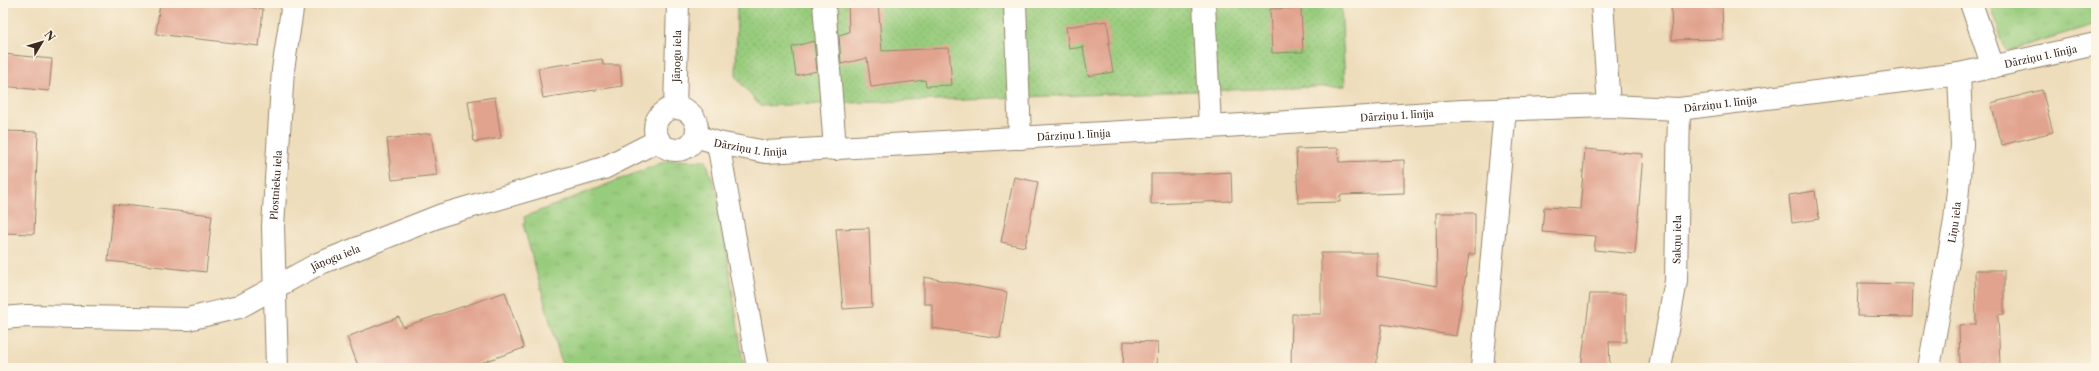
<svg xmlns="http://www.w3.org/2000/svg" width="2099" height="371" font-family="'Libre Caslon Text',serif">
<defs>
<pattern id="grass-tufts" width="24" height="20" patternUnits="userSpaceOnUse"><rect width="24" height="20" fill="#98cc7d"/><path d="M3 7l-1-3M5 7V3M7 7l1-3M15 17l-1-3M17 17v-4M19 17l1-3" fill="none" stroke="#84af6c"/></pattern>
<pattern id="garden-dots" width="8" height="8" patternUnits="userSpaceOnUse"><rect width="8" height="8" fill="#98cc7d"/><path d="M2 2h.1M6 6h.1" fill="none" stroke="#84af6c" stroke-width="1.8" stroke-linecap="round"/></pattern>
</defs>
<rect width="100%" height="100%" fill="#fcf5e5"/>
<filter id="ink" filterUnits="userSpaceOnUse"><feTurbulence type="fractalNoise" baseFrequency=".025" numOctaves="2"/><feDisplacementMap in="SourceGraphic" scale="8" xChannelSelector="R" yChannelSelector="G"/><feConvolveMatrix kernelMatrix="1 2 1 2 8 2 1 2 1" color-interpolation-filters="sRGB"/></filter>
<filter id="wash" filterUnits="userSpaceOnUse"><feTurbulence type="fractalNoise" baseFrequency=".012" numOctaves="4" result="noise"/><feDisplacementMap in="SourceGraphic" scale="16" xChannelSelector="R" yChannelSelector="G"/><feGaussianBlur stdDeviation="0.9" result="paint"/><feColorMatrix in="noise" values="0 0 0 0 0 0 0 0 0 0 0 0 0 0 0 0 0 1.4 0 .05"/><feComposite in="paint" operator="in"/></filter>
<g filter="url(#wash)">
<rect width="100%" height="100%" fill="#edb"/>
<!-- grass -->
<g fill="url(#grass-tufts)" stroke="#6a7b4e">
<path d="M 1989,3 L 2096,3 L 2096,24 L 2006,51 Z"/>
<path d="M 669,160 L 706,161 L 719,200 L 744,368 L 563,368 L 523,224 L 525,223 L 524,217 Z"/>
</g>
<!-- garden -->
<path fill="url(#garden-dots)" stroke="#6a7b4e" d="M 737,3 L 1341,3 L 1345,86 L 760,106 L 736,77 Z"/>
<g id="blocks">
<!-- building -->
<g fill="#e1a38e">
<path d="M 160,3 L 215,3 L 263,9 L 259,46 L 156,34 Z"/>
<path d="M 848,3 L 878,3 L 882,51 L 949,48 L 952,85 L 926,86 L 925,80 L 871,87 L 867,58 L 841,64 L 839,35 L 849,32 Z"/>
<path d="M 1671,3 L 1722,3 L 1723,39 L 1672,40 Z"/>
<path d="M 1301,8 L 1303,52 L 1272,53 L 1270,9 Z"/>
<path d="M 1107,21 L 1110,43 L 1108,43 L 1113,72 L 1088,76 L 1083,47 L 1069,49 L 1066,27 Z"/>
<path d="M 814,41 L 817,71 L 796,76 L 792,47 Z"/>
<path d="M 3,54 L 52,59 L 49,91 L 3,86 Z"/>
<path d="M 602,59 L 603,65 L 620,65 L 622,86 L 543,98 L 538,68 Z"/>
<path d="M 2042,90 L 2053,132 L 2002,145 L 1991,103 Z"/>
<path d="M 495,97 L 501,138 L 474,142 L 468,101 Z"/>
<path d="M 3,131 L 38,132 L 34,234 L 3,233 Z"/>
<path d="M 431,133 L 437,175 L 392,180 L 387,139 Z"/>
<path d="M 1338,148 L 1339,162 L 1404,160 L 1404,193 L 1340,195 L 1340,202 L 1298,203 L 1296,149 Z"/>
<path d="M 1585,149 L 1643,154 L 1635,254 L 1594,250 L 1596,236 L 1542,232 L 1544,207 L 1580,209 Z"/>
<path d="M 1231,172 L 1232,201 L 1151,204 L 1151,174 L 1202,174 Z"/>
<path d="M 1014,177 L 1038,182 L 1025,247 L 1001,242 Z"/>
<path d="M 1815,191 L 1819,219 L 1792,223 L 1789,195 Z"/>
<path d="M 114,204 L 212,215 L 206,272 L 108,261 Z"/>
<path d="M 1436,213 L 1475,213 L 1475,254 L 1469,254 L 1456,336 L 1382,324 L 1376,368 L 1291,368 L 1292,314 L 1321,314 L 1321,253 L 1377,253 L 1377,276 L 1437,286 Z"/>
<path d="M 869,228 L 872,307 L 843,309 L 836,229 Z"/>
<path d="M 1975,270 L 2004,270 L 2004,314 L 1998,315 L 2000,364 L 1960,365 L 1959,325 L 1976,324 Z"/>
<path d="M 924,277 L 1007,292 L 1000,338 L 932,328 L 932,304 L 924,304 Z"/>
<path d="M 1858,283 L 1913,284 L 1912,317 L 1857,316 Z"/>
<path d="M 505,292 L 524,348 L 466,368 L 359,368 L 347,337 L 399,317 L 403,327 Z"/>
<path d="M 1590,294 L 1626,294 L 1626,342 L 1609,342 L 1610,368 L 1581,368 Z"/>
<path d="M 1124,341 L 1158,342 L 1157,368 L 1123,368 Z"/>
</g>
</g>
</g>
<g filter="url(#ink)">
<use href="#blocks" fill-opacity="0" stroke="#94846c" stroke-width="1"/>
<g fill="none" stroke-linecap="round" stroke-linejoin="round">
<!-- minor casing -->
<g stroke="#94846c" stroke-width="24">
<g id="minor">
<path d="M 824,3 L 835,149"/>
<path d="M 1015,3 L 1020,138"/>
<path d="M 1204,3 L 1210,127"/>
<path d="M 1602,3 L 1609,106"/>
<path d="M 1971,3 L 1993,67"/>
<path id="s1" d="M 675,108 L 678,3"/>
<circle cx="676" cy="129" r="21"/>
<path id="s2" d="M 696,136 L 718,143 L 766,152 L 1210,127 L 1463,111 L 1609,106 L 1679,109 L 1959,74 L 2096,44"/>
<path d="M 718,143 L 758,368"/>
<path id="s3" d="M 3,318 L 27,316 L 188,319 L 239,307 L 318,264 L 442,215 L 604,168 L 659,140"/>
<path id="s4" d="M 277,368 L 273,226 L 283,70 L 293,3"/>
<path d="M 1482,368 L 1505,109"/>
<path id="s5" d="M 1660,368 L 1676,281 L 1679,109"/>
<path id="s6" d="M 1929,368 L 1955,221 L 1962,145 L 1959,74"/>
</g>
</g>
<!-- minor -->
<use href="#minor" stroke="#fff" stroke-width="22"/>
</g>
</g>
<g text-anchor="middle" dominant-baseline="central" stroke-width="3" stroke-linejoin="round" paint-order="stroke">
<!-- street labels -->
<g font-size="10" fill="#3b2a1e" stroke="#fcf5e5">
<text stroke="none"><textPath href="#s1" startOffset="52">Jāņogu iela</textPath></text>
<text stroke="none"><textPath href="#s2" startOffset="1352">Dārziņu 1. līnija</textPath></text>
<text stroke="none"><textPath href="#s2" startOffset="1028">Dārziņu 1. līnija</textPath></text>
<text stroke="none"><textPath href="#s2" startOffset="704">Dārziņu 1. līnija</textPath></text>
<text stroke="none"><textPath href="#s2" startOffset="380">Dārziņu 1. līnija</textPath></text>
<text stroke="none"><textPath href="#s2" startOffset="56">Dārziņu 1. līnija</textPath></text>
<text stroke="none"><textPath href="#s4" startOffset="183">Plostnieku iela</textPath></text>
<text stroke="none"><textPath href="#s6" startOffset="148">Līņu iela</textPath></text>
<text stroke="none"><textPath href="#s5" startOffset="130">Sakņu iela</textPath></text>
<text stroke="none"><textPath href="#s3" startOffset="346">Jāņogu iela</textPath></text>
</g>
</g>
<!-- margin -->
<rect width="2099" height="371" fill="none" stroke="#fcf5e5" stroke-width="16"/>
<!-- north arrow -->
<g transform="translate(42 42) rotate(52)" stroke="#fcf5e5" stroke-width="3" paint-order="stroke">
<path d="M0-3L7 15L0 10L-7 15Z" fill="#3b2a1e"/>
<text y="-6" font-size="11" font-weight="bold" text-anchor="middle" fill="#3b2a1e">N</text>
</g>
</svg>
